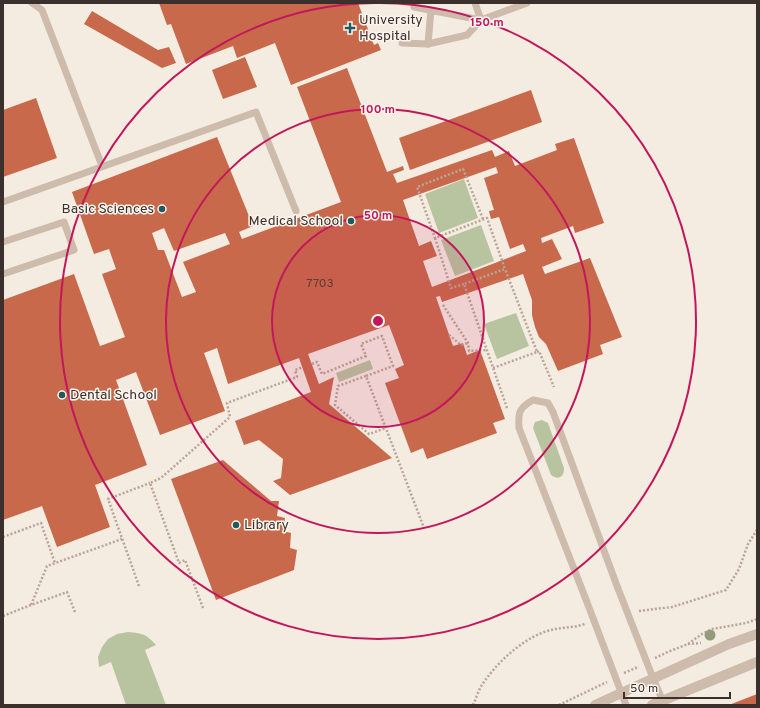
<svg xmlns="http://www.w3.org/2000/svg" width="760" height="708" font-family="Overpass,sans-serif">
<rect width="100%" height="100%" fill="#f4ebe1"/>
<!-- green -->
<g fill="#b8c4a0">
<path d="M 464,179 L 478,218 L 439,233 L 425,194 Z"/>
<path d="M 481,225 L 494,261 L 455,276 L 441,240 Z"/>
<path d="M 516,313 L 529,346 L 497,359 L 484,324 Z"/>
<path d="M 370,360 L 373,369 L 339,382 L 336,373 Z"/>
<path d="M 542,420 L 548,423 L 564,468 C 564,478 558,480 551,475 L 533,428 L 535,422 Z"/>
<path d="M 128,632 C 142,633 146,634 156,645 L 145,650 L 166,705 L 126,705 L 111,662 L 99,667 L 98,657 L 102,647 L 108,639 L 117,634 Z"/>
</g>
<!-- building -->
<g fill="#c8694b" fill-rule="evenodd">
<path d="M 159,3 L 358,3 L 374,45 L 378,43 L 381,50 L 291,85 L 275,43 L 237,58 L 233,46 L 186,64 L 171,24 L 167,25 Z"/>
<path d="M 92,11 L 158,50 L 169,47 L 176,63 L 162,68 L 84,24 Z"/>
<path d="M 245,57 L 257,87 L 223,99 L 212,70 Z"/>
<path d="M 347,68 L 387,172 L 403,166 L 404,170 L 393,174 L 397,183 L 492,150 L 495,157 L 509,151 L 515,166 L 557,150 L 555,144 L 574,138 L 604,223 L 575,233 L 573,226 L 541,238 L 542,243 L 552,239 L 562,259 L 542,267 L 545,274 L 590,258 L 622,337 L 600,345 L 603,354 L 558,371 L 546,344 L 539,337 L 535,327 L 532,315 L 532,300 L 523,274 L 442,302 L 440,296 L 436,297 L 453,346 L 463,343 L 467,355 L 480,350 L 505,419 L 493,423 L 497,433 L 427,459 L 423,448 L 411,453 L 385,383 L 399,378 L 395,369 L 404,365 L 389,325 L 308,354 L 319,384 L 334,377 L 329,404 L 392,458 L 290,495 L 273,481 L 281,478 L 283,459 L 259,440 L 244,445 L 235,421 L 311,392 L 299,358 L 228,384 L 217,348 L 204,353 L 225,411 L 160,435 L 136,372 L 116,380 L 147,465 L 95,485 L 110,527 L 57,547 L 42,506 L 3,520 L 3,300 L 74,274 L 100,346 L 125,337 L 102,274 L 116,269 L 109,249 L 94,254 L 72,192 L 217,137 L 253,226 L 239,232 L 242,239 L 341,202 L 297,87 ZM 496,167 L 498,173 L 484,178 L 494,210 L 489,211 L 491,219 L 499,217 L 510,249 L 523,244 L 526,251 L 432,287 L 423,261 L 437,256 L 431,241 L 419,246 L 403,200 ZM 164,228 L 174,251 L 225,233 L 230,244 L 183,262 L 196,292 L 182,297 L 164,250 L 158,250 L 152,233 Z"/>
<path d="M 531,90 L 542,122 L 410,170 L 399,138 Z"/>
<path d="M 36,98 L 57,158 L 3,177 L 3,110 Z"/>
<path d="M 223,460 L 271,501 L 279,501 L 277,516 L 285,518 L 283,531 L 291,533 L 290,548 L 297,550 L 294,570 L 216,600 L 171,479 Z"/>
<path d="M 757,694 L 757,705 L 729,705 Z"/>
</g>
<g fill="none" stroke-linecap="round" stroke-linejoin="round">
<!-- path -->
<g stroke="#b9a596" stroke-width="2.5" stroke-dasharray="2 2" stroke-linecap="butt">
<path d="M 483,219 L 463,169 L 417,187 L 435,238 L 487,218 L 505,269 L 464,284 L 507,408"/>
<path d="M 435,238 L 451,288 L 464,284"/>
<path d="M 443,305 L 468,343 L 469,351 L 487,350"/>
<path d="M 449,335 L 461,345 L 468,343"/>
<path d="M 537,352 L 539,351 L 554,387"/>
<path d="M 312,364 L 317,362 L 322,374 L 366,356 L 361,344 L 382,336 L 393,366 L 366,376 L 424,528"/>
<path d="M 493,368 L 537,352 L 505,269"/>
<path d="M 366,376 L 338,386 L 335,405 L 369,434 L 386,428"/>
<path d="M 3,537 L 41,523 L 55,563"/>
<path d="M 139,586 L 108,499 L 150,483"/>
<path d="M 203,608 L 185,560 L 179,563 L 150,483 L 161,478 L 230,417 L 227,403 L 297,377 L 295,370 L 303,367"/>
<path d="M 639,611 L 672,607 L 726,590 L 739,569 L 748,544 L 757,530"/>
<path d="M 75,612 L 67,592 L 31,605 L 47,566 L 122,539"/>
<path d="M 3,616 L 31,605"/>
<path d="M 688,644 L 701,643"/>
<path d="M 655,658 L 670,651 L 688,644 L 702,634 L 712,629 L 735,625 L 746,623 L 757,619"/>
<path d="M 624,673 L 638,667"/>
<path d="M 473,705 C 476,699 478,691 482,685 C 496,663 525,636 551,630 C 562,627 574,628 585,624"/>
<path d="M 559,705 L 607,682"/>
</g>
<!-- service -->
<g stroke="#cdbbac" stroke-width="7">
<path d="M 32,3 L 42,10 L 102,166"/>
<path d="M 475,3 L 481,20 L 527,3"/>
<path d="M 402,43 L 428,44 L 467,35 L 481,20 L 414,7"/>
<path d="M 428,44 L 431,10"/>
<path d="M 3,202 L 256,112 L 296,211"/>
<path d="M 3,242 L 64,222 L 74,250 L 3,274"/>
<path d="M 626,705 L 585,597 L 519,428 C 518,412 519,408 533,400 L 548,403 L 553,412 L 617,586 L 653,678 L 664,704"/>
</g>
<!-- tertiary -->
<g stroke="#cdbbac" stroke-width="10">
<path d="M 595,705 L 729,644 L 757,634"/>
<path d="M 652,705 L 757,662"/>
</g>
</g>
<!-- trees -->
<circle fill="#969b7f" cx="710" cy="635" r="5.5"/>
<!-- distance rings -->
<circle cx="378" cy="321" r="106" fill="#c2185b" fill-opacity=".12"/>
<g fill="none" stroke="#c2185b" stroke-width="2">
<circle cx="378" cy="321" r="106"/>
<circle cx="378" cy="321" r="212"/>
<path d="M381 3A318 318 0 1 1 375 3"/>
</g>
<!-- markers -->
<g fill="#1f5a5e" stroke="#fbf5ee" stroke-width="1.5">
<path d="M348 22h4v4h4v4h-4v4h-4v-4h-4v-4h4z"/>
<circle cx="162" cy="209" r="4"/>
<circle cx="351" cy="221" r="4"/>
<circle cx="62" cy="395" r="4"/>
<circle cx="236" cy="525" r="4"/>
</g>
<g text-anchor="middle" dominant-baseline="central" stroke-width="3" stroke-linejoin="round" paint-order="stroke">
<!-- number labels -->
<g font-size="12" fill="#5e3e33">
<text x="320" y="284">7703</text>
</g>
<!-- poi labels -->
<g font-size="14" fill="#3b302b" stroke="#fbf5ee" text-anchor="start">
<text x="359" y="20">University<tspan x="359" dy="16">Hospital</tspan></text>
<text x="154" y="209" text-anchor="end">Basic Sciences</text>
<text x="343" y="221" text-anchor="end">Medical School</text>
<text x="70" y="395">Dental School</text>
<text x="244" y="525">Library</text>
</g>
</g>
<circle cx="378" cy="321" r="6" fill="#c2185b" stroke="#fbf5ee" stroke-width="2"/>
<g font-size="12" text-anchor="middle" font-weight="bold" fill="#c2185b" stroke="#fbf5ee" stroke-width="3" stroke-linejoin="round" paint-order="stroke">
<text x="487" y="26">150 m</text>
<text x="378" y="113">100 m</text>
<text x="378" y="219">50 m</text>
</g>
<!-- border -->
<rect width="760" height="708" fill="none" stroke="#3b302b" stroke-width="8"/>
<!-- scale -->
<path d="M624 692v6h106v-6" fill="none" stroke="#3b302b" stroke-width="2"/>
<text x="630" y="692" font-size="12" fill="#3b302b" stroke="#fbf5ee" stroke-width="3" paint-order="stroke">50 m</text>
</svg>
